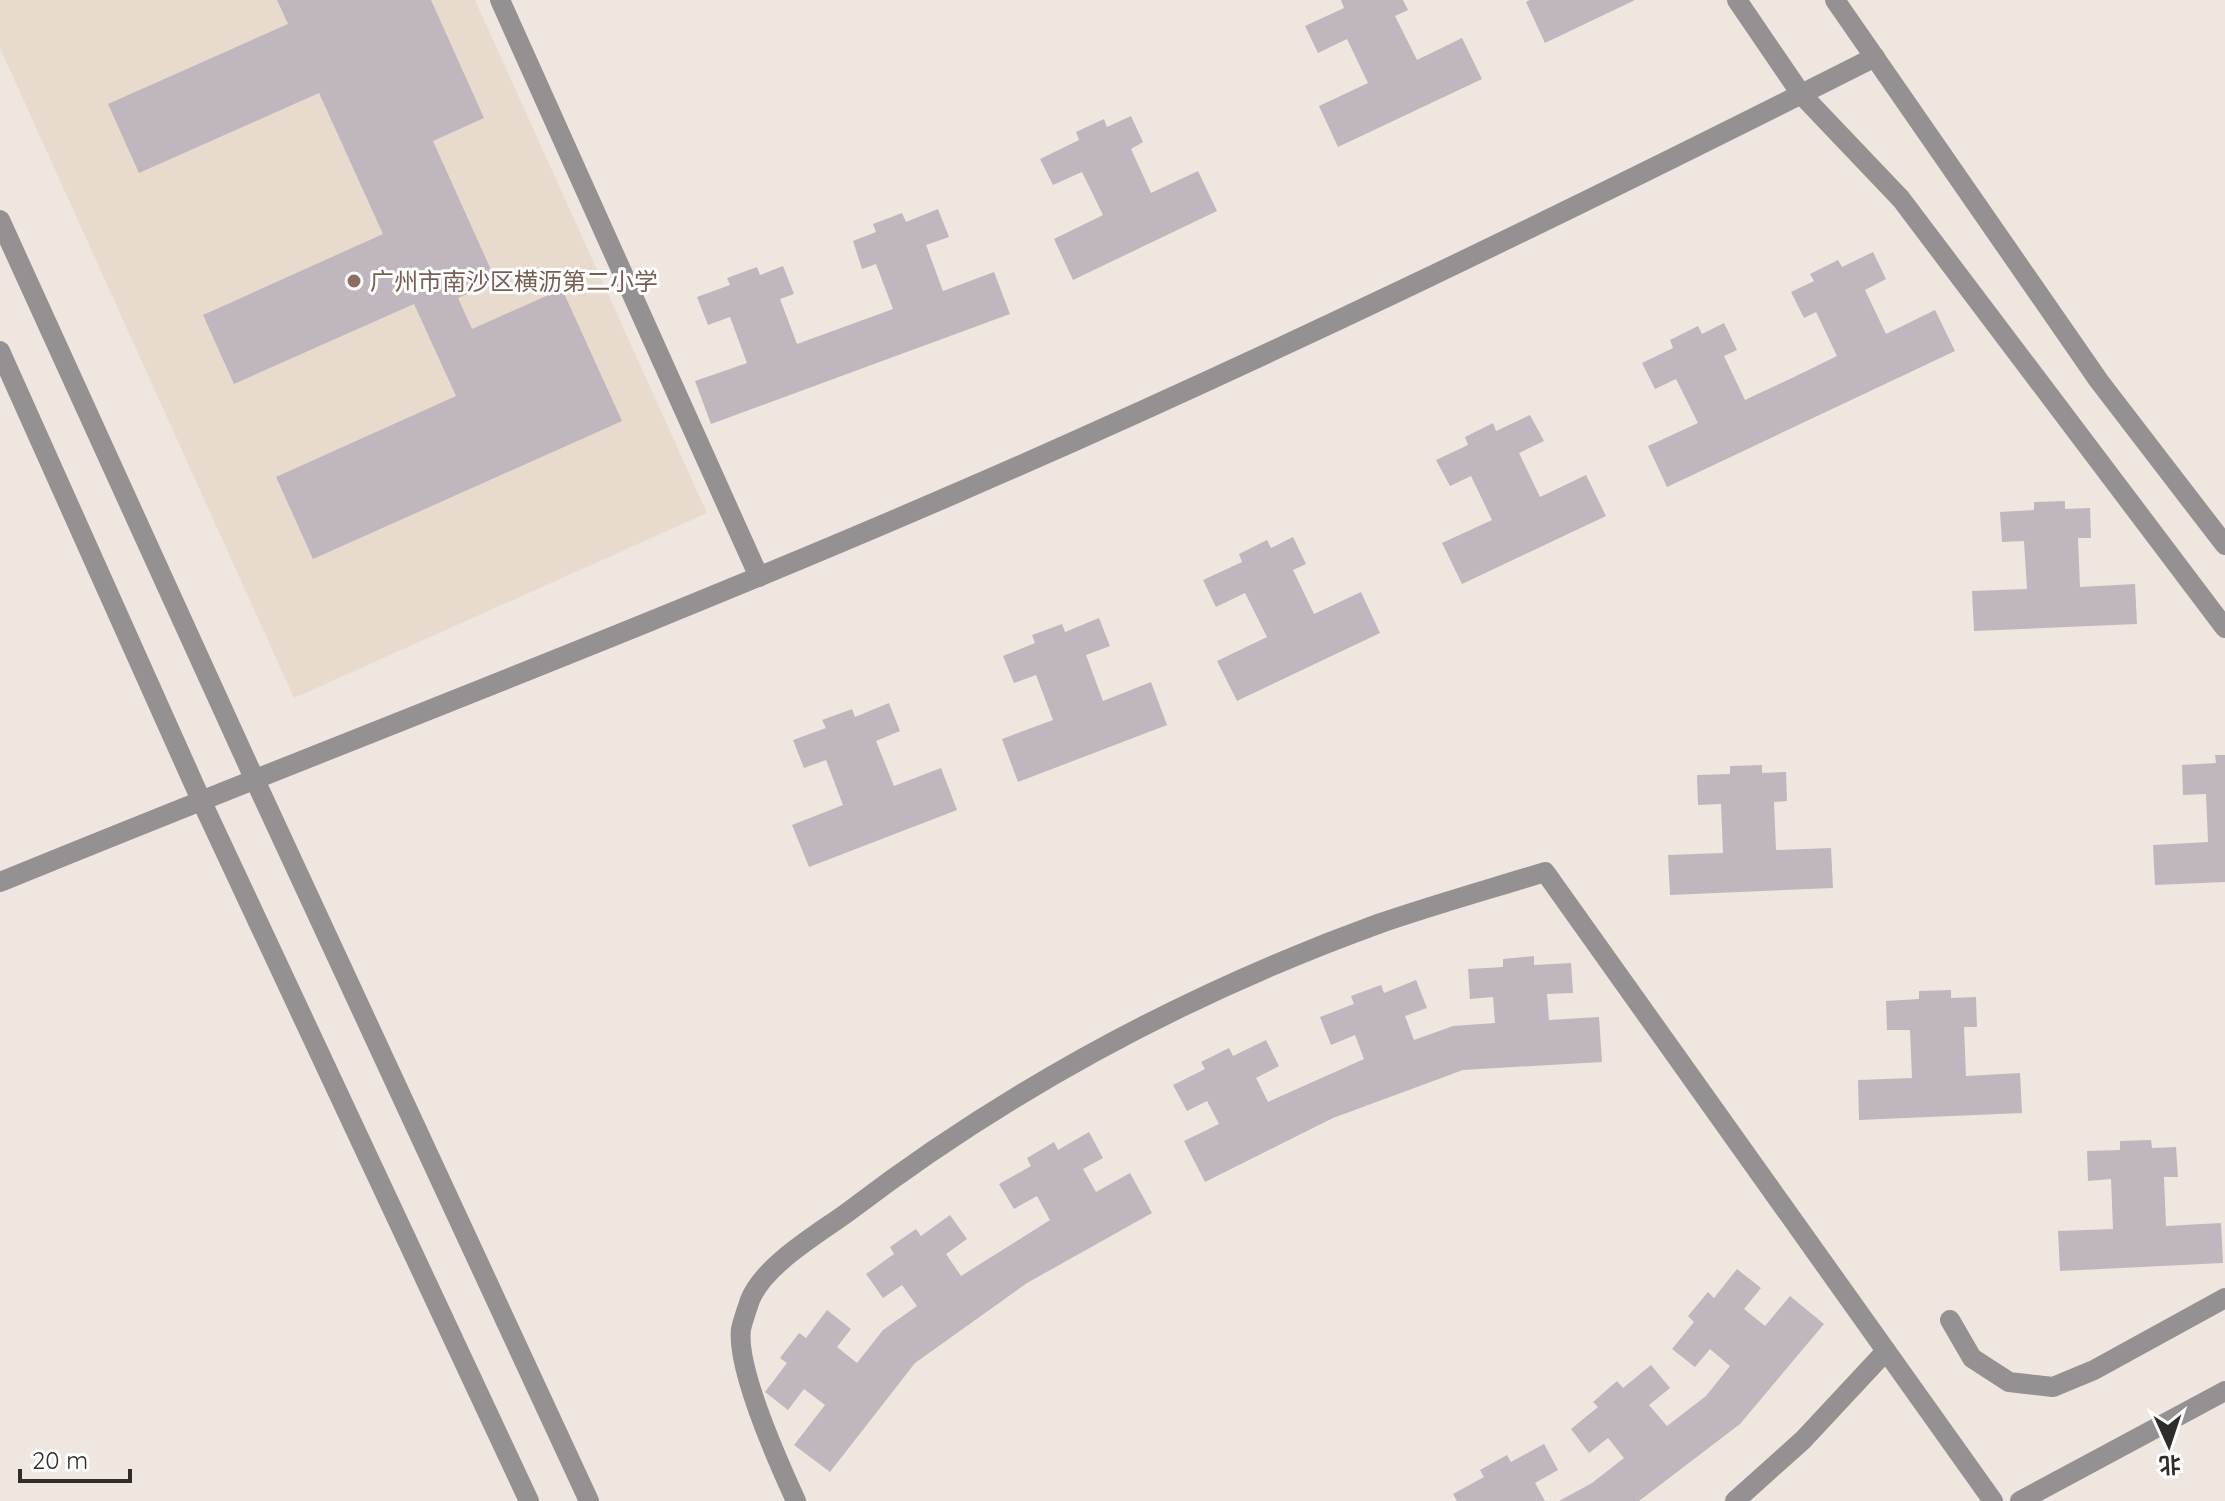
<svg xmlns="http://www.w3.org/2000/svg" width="2225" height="1501" font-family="Quicksand,'Noto Sans SC',sans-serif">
<rect width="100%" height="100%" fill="#efe6df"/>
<!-- built -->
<path fill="#e9dace" d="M 0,0 L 475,0 L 707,513 L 294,698 L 0,48 Z"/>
<!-- building -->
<g fill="#c0b7be">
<path d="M 277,0 L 431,0 L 484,118 L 433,141 L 496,281 L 458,298 L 472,329 L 562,289 L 622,421 L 313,559 L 276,477 L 456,396 L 414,304 L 234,384 L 203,315 L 383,234 L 319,93 L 139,173 L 108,104 L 288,24 Z"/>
<path d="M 1341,0 L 1403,0 L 1408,10 L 1395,16 L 1417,60 L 1462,38 L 1482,79 L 1338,147 L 1319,106 L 1368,83 L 1347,39 L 1318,53 L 1305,26 L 1344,8 Z"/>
<path d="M 1530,0 L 1635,0 L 1545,43 L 1526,2 Z"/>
<path d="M 1131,116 L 1143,142 L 1131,149 L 1151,193 L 1198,171 L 1217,211 L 1073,280 L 1054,239 L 1103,215 L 1082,172 L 1053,185 L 1040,159 L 1079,140 L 1076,132 L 1104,119 L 1107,127 Z"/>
<path d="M 938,209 L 949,237 L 926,245 L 943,291 L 994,272 L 1010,314 L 711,424 L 695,381 L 747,363 L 730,317 L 708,325 L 697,297 L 730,285 L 727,278 L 757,267 L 760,275 L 783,266 L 794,294 L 780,299 L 797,344 L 893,309 L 876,264 L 862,269 L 853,241 L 876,232 L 873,224 L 902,213 L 906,222 Z"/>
<path d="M 1873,252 L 1886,279 L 1865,290 L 1886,334 L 1935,310 L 1955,351 L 1667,487 L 1648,446 L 1698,423 L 1676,379 L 1655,389 L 1642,363 L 1673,348 L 1670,340 L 1698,326 L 1702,334 L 1724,323 L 1737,350 L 1724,356 L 1745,400 L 1792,378 L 1837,356 L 1816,312 L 1804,318 L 1791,292 L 1814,281 L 1810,274 L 1838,260 L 1842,267 Z"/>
<path d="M 1530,415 L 1544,441 L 1519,453 L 1540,497 L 1586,475 L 1606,516 L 1462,584 L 1442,543 L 1492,520 L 1471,476 L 1450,486 L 1436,460 L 1468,445 L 1465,437 L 1493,423 L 1496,431 Z"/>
<path d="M 2065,501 L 2065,509 L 2090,508 L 2091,538 L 2078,538 L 2080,587 L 2135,584 L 2137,624 L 1974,631 L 1972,591 L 2027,589 L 2024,541 L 2002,542 L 2000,512 L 2034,510 L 2034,502 Z"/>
<path d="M 1293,537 L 1306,564 L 1293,570 L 1314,614 L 1361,592 L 1380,633 L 1237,701 L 1217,661 L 1267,637 L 1245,593 L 1216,607 L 1203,580 L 1242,562 L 1239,554 L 1267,540 L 1271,548 Z"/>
<path d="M 1099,618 L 1110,646 L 1086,655 L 1103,701 L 1151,682 L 1167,725 L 1018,782 L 1002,739 L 1053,720 L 1036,675 L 1014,683 L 1003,656 L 1035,643 L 1032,635 L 1062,624 L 1065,632 Z"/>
<path d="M 889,703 L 900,731 L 876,741 L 894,786 L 941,768 L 957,810 L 809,867 L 792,825 L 843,805 L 826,760 L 804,768 L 793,740 L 826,728 L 822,720 L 852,709 L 855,717 Z"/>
<path d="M 2215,755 L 2225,755 L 2225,882 L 2155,885 L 2153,845 L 2208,842 L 2206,794 L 2183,795 L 2182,765 L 2216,763 Z"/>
<path d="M 1762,765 L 1762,773 L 1786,772 L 1787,801 L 1774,802 L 1776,850 L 1831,848 L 1833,888 L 1670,895 L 1668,855 L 1723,853 L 1721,804 L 1698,805 L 1697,775 L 1730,774 L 1730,766 Z"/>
<path d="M 1534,956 L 1534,965 L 1571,963 L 1573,993 L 1547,994 L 1549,1020 L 1599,1017 L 1602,1062 L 1463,1070 L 1333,1118 L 1205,1182 L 1184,1141 L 1219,1124 L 1207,1101 L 1187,1111 L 1173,1085 L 1205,1069 L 1201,1062 L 1229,1048 L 1233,1056 L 1266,1040 L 1279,1066 L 1256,1078 L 1268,1102 L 1364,1059 L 1355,1035 L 1331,1045 L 1320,1017 L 1354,1004 L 1351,996 L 1381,985 L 1384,993 L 1416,980 L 1427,1008 L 1405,1016 L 1414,1040 L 1453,1026 L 1495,1023 L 1493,997 L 1470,999 L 1468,969 L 1503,967 L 1503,959 Z"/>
<path d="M 1951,990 L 1951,998 L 1976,997 L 1977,1027 L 1964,1027 L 1966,1076 L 2020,1073 L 2022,1113 L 1859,1120 L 1858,1080 L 1912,1078 L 1910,1030 L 1887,1030 L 1886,1001 L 1919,999 L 1919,991 Z"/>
<path d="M 1089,1132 L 1103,1158 L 1083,1169 L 1096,1192 L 1130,1173 L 1152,1213 L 1027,1283 L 915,1363 L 830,1472 L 794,1445 L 825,1405 L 804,1389 L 788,1410 L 765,1392 L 787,1363 L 780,1358 L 799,1333 L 806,1338 L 827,1310 L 851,1329 L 837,1347 L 857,1363 L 883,1330 L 917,1306 L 902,1285 L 883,1298 L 866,1274 L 894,1254 L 890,1247 L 916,1229 L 921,1236 L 950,1215 L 967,1239 L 946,1254 L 961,1276 L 1050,1220 L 1037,1196 L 1014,1209 L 999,1184 L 1031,1166 L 1027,1158 L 1054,1142 L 1058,1150 Z"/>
<path d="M 2151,1140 L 2152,1148 L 2176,1147 L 2178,1177 L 2164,1177 L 2166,1226 L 2221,1223 L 2223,1263 L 2060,1271 L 2058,1231 L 2113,1229 L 2111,1179 L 2088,1181 L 2087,1151 L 2120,1150 L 2120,1141 Z"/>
<path d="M 1737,1269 L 1761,1288 L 1744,1309 L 1765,1326 L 1790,1296 L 1824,1324 L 1740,1424 L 1639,1501 L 1559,1501 L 1592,1483 L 1624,1458 L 1608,1438 L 1589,1453 L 1571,1429 L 1598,1407 L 1593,1402 L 1617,1381 L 1623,1388 L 1651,1365 L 1670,1388 L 1649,1405 L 1667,1426 L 1706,1396 L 1730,1366 L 1710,1349 L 1695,1367 L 1672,1349 L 1694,1322 L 1688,1316 L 1708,1292 L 1714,1298 Z"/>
<path d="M 1544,1444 L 1558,1470 L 1535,1483 L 1545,1501 L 1457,1501 L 1453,1494 L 1484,1477 L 1480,1470 L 1507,1455 L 1511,1462 Z"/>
</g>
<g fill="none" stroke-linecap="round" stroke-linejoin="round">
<!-- minor -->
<g stroke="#959192" stroke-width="20">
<path d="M 500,0 L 759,577"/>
<path d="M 1737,0 L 1801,94 L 1901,199 L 2225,628"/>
<path d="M 1835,0 L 2099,381 L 2225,545"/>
<path d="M 0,220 L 254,778 L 589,1501"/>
<path d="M 0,351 L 201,800 L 529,1501"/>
<path d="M 0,882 C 315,753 633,633 945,498 C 1260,362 1568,212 1875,57"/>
<path d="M 1950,1320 L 1972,1358 L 2009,1382 L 2053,1387 L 2094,1370 L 2225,1298"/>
<path d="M 796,1501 C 779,1464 736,1368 741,1329 C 743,1320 747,1309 750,1300 C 764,1265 818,1234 848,1212 C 1008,1090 1188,993 1378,924 C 1433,905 1490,889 1545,872 L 1993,1501"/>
<path d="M 1735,1501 L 1803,1440 L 1886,1351"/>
<path d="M 2020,1501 L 2225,1391"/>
</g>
</g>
<!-- markers -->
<circle fill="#8d6e63" stroke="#fff" stroke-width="3" cx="354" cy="281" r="8"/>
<g text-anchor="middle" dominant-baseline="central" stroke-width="6" stroke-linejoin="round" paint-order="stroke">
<!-- education labels -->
<g font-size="24" fill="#785e54" stroke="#fff" text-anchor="start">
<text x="370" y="281">广州市南沙区横沥第二小学</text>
</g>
</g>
<!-- north arrow -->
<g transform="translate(2169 1445) rotate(177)" stroke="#ffffff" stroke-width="6" paint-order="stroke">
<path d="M0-6L14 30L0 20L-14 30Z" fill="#302c29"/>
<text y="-12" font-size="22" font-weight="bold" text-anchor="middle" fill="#302c29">北</text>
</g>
<!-- scale -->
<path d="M20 1469v12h110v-12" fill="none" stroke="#302c29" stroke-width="4"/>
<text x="32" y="1469" font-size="24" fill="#302c29" stroke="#ffffff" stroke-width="6" paint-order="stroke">20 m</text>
</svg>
